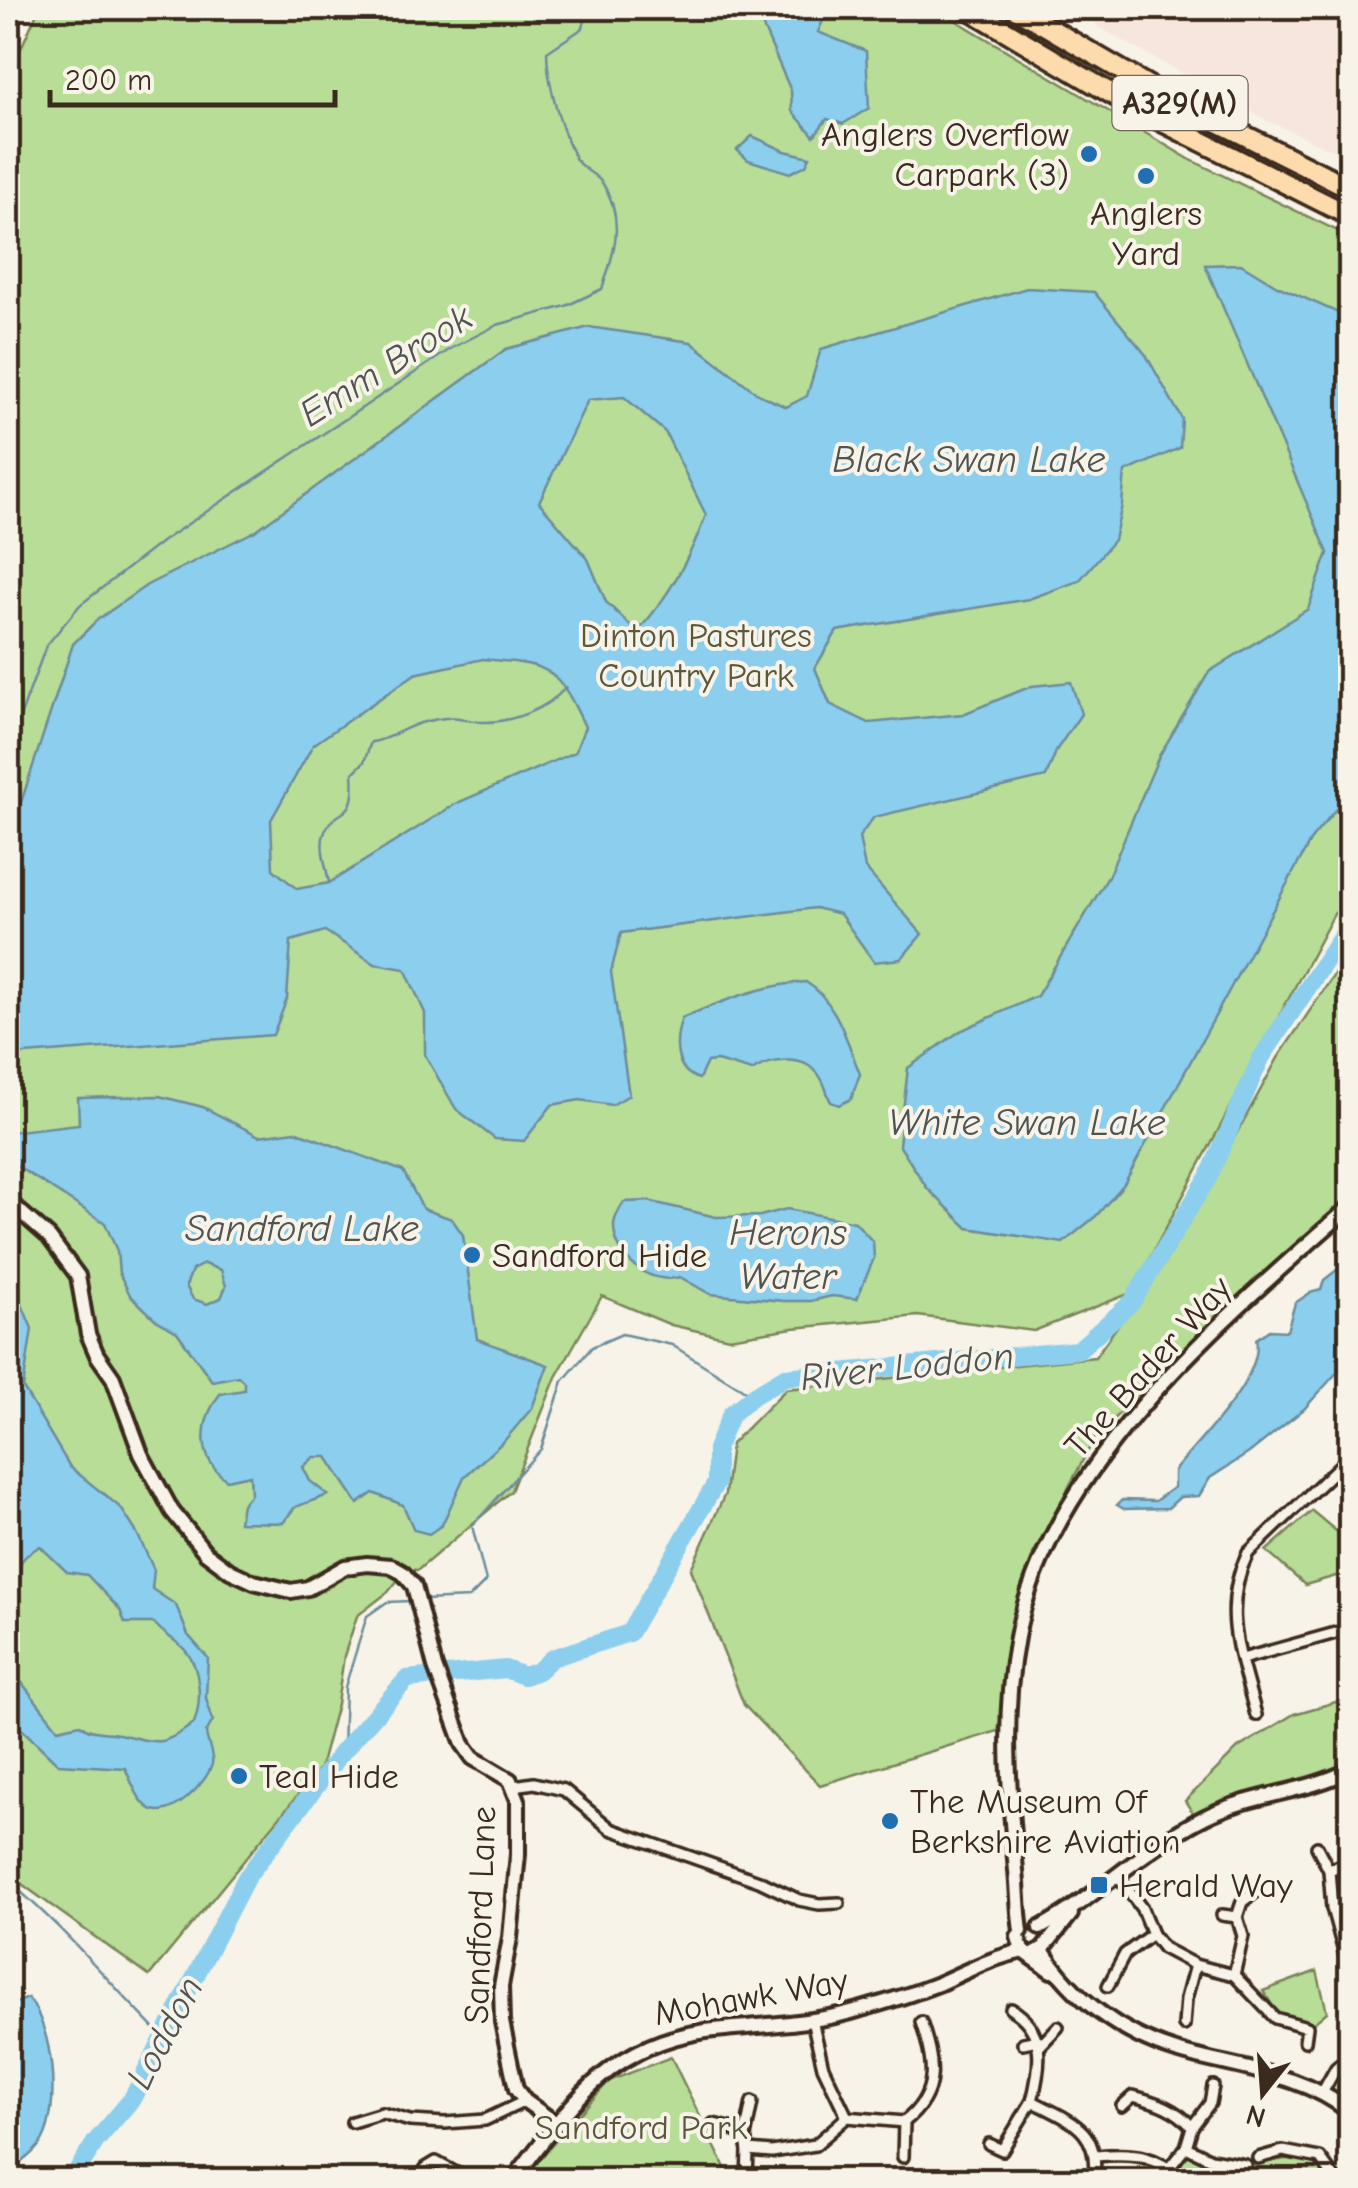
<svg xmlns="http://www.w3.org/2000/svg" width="1358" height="2188" font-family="'Comic Neue',sans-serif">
<rect width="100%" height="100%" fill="#f7f3e8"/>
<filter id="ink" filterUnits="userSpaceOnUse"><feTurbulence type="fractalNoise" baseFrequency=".01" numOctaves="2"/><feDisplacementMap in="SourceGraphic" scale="20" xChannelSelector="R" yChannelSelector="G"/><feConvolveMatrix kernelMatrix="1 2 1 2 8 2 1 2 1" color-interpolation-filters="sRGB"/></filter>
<g filter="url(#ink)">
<!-- built -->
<path fill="#f7e6dd" d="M 1097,8 L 1350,8 L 1350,158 L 1268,121 L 1096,26 Z"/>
<!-- green -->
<g fill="#b8dd97" stroke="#7a845a" stroke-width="2.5">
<path d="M 39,8 L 935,8 L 1189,159 L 1350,237 L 1350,897 L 1334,914 L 1131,1293 L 1034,1331 L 918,1316 L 793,1328 L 729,1338 L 671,1325 L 602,1296 L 556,1377 L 511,1491 L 418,1570 L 407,1569 L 388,1592 L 357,1616 L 344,1656 L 337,1704 L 320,1768 L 149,1976 L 8,1874 L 8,77 Z"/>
<path d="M 1350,951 L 1350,1200 L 1097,1434 L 1033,1554 L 998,1731 L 820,1785 L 744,1705 L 691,1569 L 725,1494 L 731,1444 L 786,1389 L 1095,1357 L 1175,1246 L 1278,1058 Z"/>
<path d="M 1312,1511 L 1336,1531 L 1350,1532 L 1350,1572 L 1305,1585 L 1266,1551 Z"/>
<path d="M 1350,1698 L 1350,1765 L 1227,1803 L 1196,1818 L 1185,1801 L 1238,1748 L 1294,1714 Z"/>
<path d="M 1317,1971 L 1327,2012 L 1314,2023 L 1280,2017 L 1263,1991 Z"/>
<path d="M 671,2057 L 731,2180 L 521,2180 L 609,2081 Z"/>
<path d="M 1187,2150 C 1202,2155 1226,2168 1242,2167 C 1272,2163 1311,2144 1329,2180 L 1209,2180 L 1179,2170 Z"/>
</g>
<!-- water -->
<g fill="#8cceed" stroke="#6c8c9a" stroke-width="2.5" fill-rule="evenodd">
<path d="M 761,8 L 814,8 L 825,16 L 818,32 L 866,51 L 869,108 L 843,124 L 827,119 L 814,136 L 792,111 L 791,91 L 760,20 Z"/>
<path d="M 752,136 L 785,151 L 810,157 L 806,165 L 790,173 L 748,160 L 737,150 Z"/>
<path d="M 1241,264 L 1277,286 L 1350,318 L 1350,792 L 1312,838 L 1124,1184 L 1096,1216 L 1063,1243 L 968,1228 L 927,1188 L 899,1145 L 908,1068 L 960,1031 L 1037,996 L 1108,877 L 1159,756 L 1209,672 L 1308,609 L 1328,553 L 1205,265 Z"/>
<path d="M 1027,288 L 1094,292 L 1146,355 L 1182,419 L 1180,448 L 1125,472 L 1122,505 L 1114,540 L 1079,581 L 1029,599 L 837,631 L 815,668 L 830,704 L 869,723 L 963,714 L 1032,686 L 1071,682 L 1081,714 L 1057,749 L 1046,777 L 874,817 L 859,837 L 865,868 L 922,934 L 901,959 L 874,962 L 840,914 L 815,908 L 621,933 L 611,972 L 629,1095 L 612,1105 L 580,1100 L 552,1105 L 524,1141 L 495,1139 L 456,1109 L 425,1055 L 425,1013 L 405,969 L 375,964 L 325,931 L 291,941 L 287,999 L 273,1035 L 12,1055 L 8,1053 L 8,842 L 73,644 L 97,620 L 147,585 L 255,531 L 506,349 L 589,327 L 691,342 L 758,394 L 786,407 L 807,396 L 821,349 ZM 624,397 L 665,432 L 706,515 C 689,559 669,597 637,632 L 606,602 L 588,559 L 539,502 L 588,400 ZM 483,659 C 549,665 556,664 585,727 L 575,752 L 457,803 L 329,883 L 297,889 L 273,869 L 271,820 L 313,745 L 415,674 Z"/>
<path d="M 806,982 C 837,1001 847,1042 860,1074 L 851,1099 L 839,1105 L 831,1102 C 827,1095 826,1087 822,1080 C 808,1053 772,1058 752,1071 L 717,1061 L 707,1062 L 699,1079 C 673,1071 674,1040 682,1018 C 722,1001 762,985 806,982 Z"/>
<path d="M 159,1096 L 203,1107 L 259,1136 L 295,1131 L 403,1171 L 423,1209 L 452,1219 L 463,1235 L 477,1339 L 548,1365 L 532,1408 L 505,1440 L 464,1477 L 442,1525 L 429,1534 L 414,1530 L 403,1505 L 373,1493 L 358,1504 L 327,1457 L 314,1457 L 303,1467 L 310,1481 L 328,1495 L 295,1507 L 283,1523 L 239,1522 L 242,1504 L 251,1494 L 250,1475 L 227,1480 C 197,1459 199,1422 220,1394 L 244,1390 L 244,1382 L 238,1376 L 212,1381 L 177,1332 L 156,1320 L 130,1295 L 119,1273 L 117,1251 L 105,1223 L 17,1166 L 8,1152 L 8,1132 L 79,1124 L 78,1098 ZM 204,1264 L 221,1270 L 226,1286 L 221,1298 L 207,1304 L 193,1299 L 186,1286 L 192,1270 Z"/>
<path d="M 648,1201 L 716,1217 L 760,1216 L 787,1209 L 855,1222 L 873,1242 L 874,1258 L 857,1299 L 832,1296 L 811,1301 L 784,1301 L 710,1294 L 680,1277 C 649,1286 613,1257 614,1224 C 615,1217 620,1208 624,1202 Z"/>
<path d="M 1350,1244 L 1350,1358 L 1304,1409 L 1249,1453 L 1210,1478 L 1199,1496 L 1180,1497 L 1168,1508 L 1124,1509 L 1117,1505 L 1122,1500 L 1155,1501 L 1174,1487 L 1174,1471 C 1198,1441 1265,1377 1256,1339 L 1269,1330 L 1287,1331 L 1295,1303 L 1310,1293 L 1321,1290 L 1324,1280 L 1338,1269 Z"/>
<path d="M 8,1288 L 21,1302 L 32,1329 L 23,1388 L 70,1467 L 121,1508 L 137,1533 L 154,1570 L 152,1589 L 176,1605 L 188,1635 L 208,1658 L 206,1698 L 213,1720 L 206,1733 C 207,1742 214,1756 212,1764 C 207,1783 170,1822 149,1808 C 137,1800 131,1780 125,1768 L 58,1764 L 8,1716 L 8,1665 L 58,1729 L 80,1724 C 91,1734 104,1731 119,1734 C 157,1742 160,1749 194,1723 C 202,1702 201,1668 185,1650 C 176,1640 163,1634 154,1623 L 125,1623 L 120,1610 L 87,1575 L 67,1572 L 40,1546 C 12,1564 24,1562 19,1586 C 16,1602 11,1618 8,1634 Z"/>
<path d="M 28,1998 C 53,2027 61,2107 42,2141 C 36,2153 18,2164 8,2173 L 8,2006 Z"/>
</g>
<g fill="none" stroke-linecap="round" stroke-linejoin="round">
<!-- stream -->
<g stroke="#6c8c9a" stroke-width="2.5">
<path d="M 8,750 L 46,646 L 80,605 L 164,540 L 452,348 L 497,325 L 566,306 L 602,289 C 615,252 625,219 603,184 C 596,173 580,169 575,158 C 561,130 547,82 547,52 L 583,28 L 588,8"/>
<path d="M 329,883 C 327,869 319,847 324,834 C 335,803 357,827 353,773 L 364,762 L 371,742 C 389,741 406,725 428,721 C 438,719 450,716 459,718 C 467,719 474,722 482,722 C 510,723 548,709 566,687"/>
<path d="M 424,1600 L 469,1598 L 486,1581 L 472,1526 L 541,1449 L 563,1381 L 592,1347 L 622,1334 L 672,1345 L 753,1396"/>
<path d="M 343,1751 L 345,1687 L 367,1616 L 387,1602 L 411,1601"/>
<path d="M 8,1881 C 64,1927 110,1984 162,2036"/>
</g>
<!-- river -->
<path stroke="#8cceed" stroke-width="18" d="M 71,2180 L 96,2141 L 132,2099 L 246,1878 L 343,1751 L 407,1679 L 505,1669 L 524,1676 L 538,1671 L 552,1658 L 629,1633 L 716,1483 L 716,1449 L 731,1414 L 753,1396 L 785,1377 L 1078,1350 L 1132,1302 L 1209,1176 L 1261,1058 L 1350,924"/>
<!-- street casing -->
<g stroke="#3b2a1e" stroke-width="16">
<g id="street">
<path d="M 1242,1659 L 1350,1629"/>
<path d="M 1256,1715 C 1241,1657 1220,1610 1248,1553 L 1350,1456"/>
<path d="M 514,1786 L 534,1783 L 564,1790 L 611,1829 L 759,1881 L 799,1900 L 819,1904 L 839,1903"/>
<path d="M 1317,1847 L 1329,1870"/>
<path d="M 1118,1876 L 1142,1909 L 1152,1934 L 1163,1948 L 1195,1965 L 1234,1975 L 1275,2018 L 1307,2027 L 1305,2041"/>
<path d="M 1222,1915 L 1237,1917 L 1243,1936 L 1234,1975"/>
<path d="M 1237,1917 L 1242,1902 L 1258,1890"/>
<path d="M 1347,1963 L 1332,1908 L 1329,1870 L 1350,1862"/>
<path d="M 1108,1986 L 1125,1954 L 1152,1934"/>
<path d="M 1011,2009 C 1047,2030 1041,2066 1032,2101 C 1073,2122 1100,2130 1094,2180"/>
<path d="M 812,2020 L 823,2067 L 847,2117 L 904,2122 C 941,2093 934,2061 921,2022"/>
<path d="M 1184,2025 L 1186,1999 L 1195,1965"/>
<path d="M 1023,2043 L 1038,2040"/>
<path d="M 1039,2047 L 1058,2027"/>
<path d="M 1322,2093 L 1336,2068 L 1350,2056"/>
<path d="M 1122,2106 L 1133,2096 C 1156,2102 1177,2109 1192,2127 L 1186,2147 L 1169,2168"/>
<path d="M 352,2122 L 382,2113 L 410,2121 L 445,2123 L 485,2120 L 525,2101"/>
<path d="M 713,2124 L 730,2128 L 745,2137 L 748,2150 L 772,2152 L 815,2145 L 847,2117"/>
<path d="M 1192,2127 L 1210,2103 L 1213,2086"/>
<path d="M 745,2137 L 752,2102"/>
<path d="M 989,2144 L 1002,2150 L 1032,2101"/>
<path d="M 1186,2147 L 1211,2159 L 1245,2165"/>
<path d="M 1096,2156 C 1135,2152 1154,2155 1185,2180"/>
<path d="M 903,2157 L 904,2122"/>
<path d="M 1258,2158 L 1283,2151 L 1320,2158 L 1336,2180"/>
<path d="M 419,2180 L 426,2168 L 436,2162 L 469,2180"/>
<path d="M 747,2180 L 748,2150"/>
<path d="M 895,2180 L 912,2180"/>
</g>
</g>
<!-- secondary casing -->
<g stroke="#3b2a1e" stroke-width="20">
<g id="secondary">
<path d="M 8,1201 L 49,1237 L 78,1276 L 88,1334 L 97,1355 L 113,1378 L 141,1454 L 172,1511 L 206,1553 L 230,1571 L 254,1582 L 291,1591 L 308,1588 L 345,1567 L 367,1564 L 391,1566 L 403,1573 L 414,1586 L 435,1667 L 463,1744 L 473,1758 L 510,1780 L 518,1800 L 518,1854 L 510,1938 L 501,1986 L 502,2022 L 516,2089 L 525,2101 L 557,2124"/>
<path d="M 1040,1928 C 1098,1896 1145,1847 1205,1817 C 1251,1794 1305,1793 1350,1770"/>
<path d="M 1021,1931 C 1018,1911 1018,1891 1016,1871 C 1009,1791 1002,1716 1017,1637 C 1048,1466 1226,1316 1350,1207"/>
<path d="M 1018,1937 L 1022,1950 L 1051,1971"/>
<path d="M 1042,1950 C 1073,1999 1121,2034 1176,2051 C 1235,2069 1301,2072 1350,2112"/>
<path d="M 1035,1954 L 1042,1950 L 1071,1914"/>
<path d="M 513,2180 C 570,2106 607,2045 706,2031 C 754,2025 804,2025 851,2012 C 880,2004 910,1995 938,1984 C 968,1971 992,1957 1024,1951"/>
</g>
</g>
<!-- highway casing -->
<g stroke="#3b2a1e" stroke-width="25">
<g id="highway">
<path d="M 967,8 L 1137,109 L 1350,216"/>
<path d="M 1015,8 L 1162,94 L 1350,188"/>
</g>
</g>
<!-- street -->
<use href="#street" stroke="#f7f3e8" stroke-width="9"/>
<!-- secondary -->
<use href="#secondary" stroke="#f7f3e8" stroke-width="12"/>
<!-- highway -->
<use href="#highway" stroke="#fddbac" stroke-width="18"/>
</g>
</g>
<!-- markers -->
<g fill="#1f6fb2" stroke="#f7f3e8" stroke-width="4">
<circle cx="1089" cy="154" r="10"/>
<circle cx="1146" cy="176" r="10"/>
<circle cx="472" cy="1255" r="10"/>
<circle cx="239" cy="1776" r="10"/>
<circle cx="890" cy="1821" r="10"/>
<rect x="1089" y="1875" width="20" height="20" rx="5"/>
</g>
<g text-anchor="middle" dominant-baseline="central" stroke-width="8" stroke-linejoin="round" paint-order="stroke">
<!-- shield labels -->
<rect fill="#f7f3e8" stroke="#73665b" stroke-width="2.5" x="1112.5" y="76" width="135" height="54" rx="8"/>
<g font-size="32" font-weight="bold" fill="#3b2a1e">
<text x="1180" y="103">A329(M)</text>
</g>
<!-- poi labels -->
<g font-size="35" fill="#3b2a1e" stroke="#f7f3e8" text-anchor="start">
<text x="1069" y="134" text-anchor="end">Anglers Overflow<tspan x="1069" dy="40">Carpark (3)</tspan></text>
<text x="1146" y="213" text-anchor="middle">Anglers<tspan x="1146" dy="40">Yard</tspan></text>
<text x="492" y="1255">Sandford Hide</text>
<text x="259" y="1776">Teal Hide</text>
<text x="910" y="1801">The Museum Of<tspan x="910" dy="40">Berkshire Aviation</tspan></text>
<text x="1119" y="1885">Herald Way</text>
</g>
<!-- park labels -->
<g font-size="35" fill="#5a573c" stroke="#f7f3e8">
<text x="696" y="635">Dinton Pastures<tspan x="696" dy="40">Country Park</tspan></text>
<text x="641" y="2127">Sandford Park</text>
</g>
<!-- street labels -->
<g font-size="35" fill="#3b2a1e" stroke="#f7f3e8">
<text transform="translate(1148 1367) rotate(-48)">The Bader Way</text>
<text transform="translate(480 1915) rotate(-88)">Sandford Lane</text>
<text transform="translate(751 1997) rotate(-10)">Mohawk Way</text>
</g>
<!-- water labels -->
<g font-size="38" font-style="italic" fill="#4f5352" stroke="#f7f3e8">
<text transform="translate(386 366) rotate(-32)">Emm Brook</text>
<text x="969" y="460">Black Swan Lake</text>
<text x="1027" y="1123">White Swan Lake</text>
<text x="302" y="1229">Sandford Lake</text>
<text x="788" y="1233">Herons<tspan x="788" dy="44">Water</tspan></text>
<text transform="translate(907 1367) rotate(-6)">River Loddon</text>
<text transform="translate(165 2033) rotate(-62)">Loddon</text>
</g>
</g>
<!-- margin -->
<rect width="1358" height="2188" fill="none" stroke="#f7f3e8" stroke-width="40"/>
<rect x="20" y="20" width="1318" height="2148" fill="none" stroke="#3b2a1e" stroke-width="4" filter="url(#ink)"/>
<!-- north arrow -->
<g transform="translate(1263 2093) rotate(197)" stroke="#f7f3e8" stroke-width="8" paint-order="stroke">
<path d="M0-8L18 38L0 25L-18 38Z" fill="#3b2a1e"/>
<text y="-15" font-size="28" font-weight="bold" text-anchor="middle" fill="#3b2a1e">N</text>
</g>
<!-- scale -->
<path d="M50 90v15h285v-15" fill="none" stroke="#3b2a1e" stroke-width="5"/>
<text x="65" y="90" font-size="30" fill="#3b2a1e" stroke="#f7f3e8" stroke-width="8" paint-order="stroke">200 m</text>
</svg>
